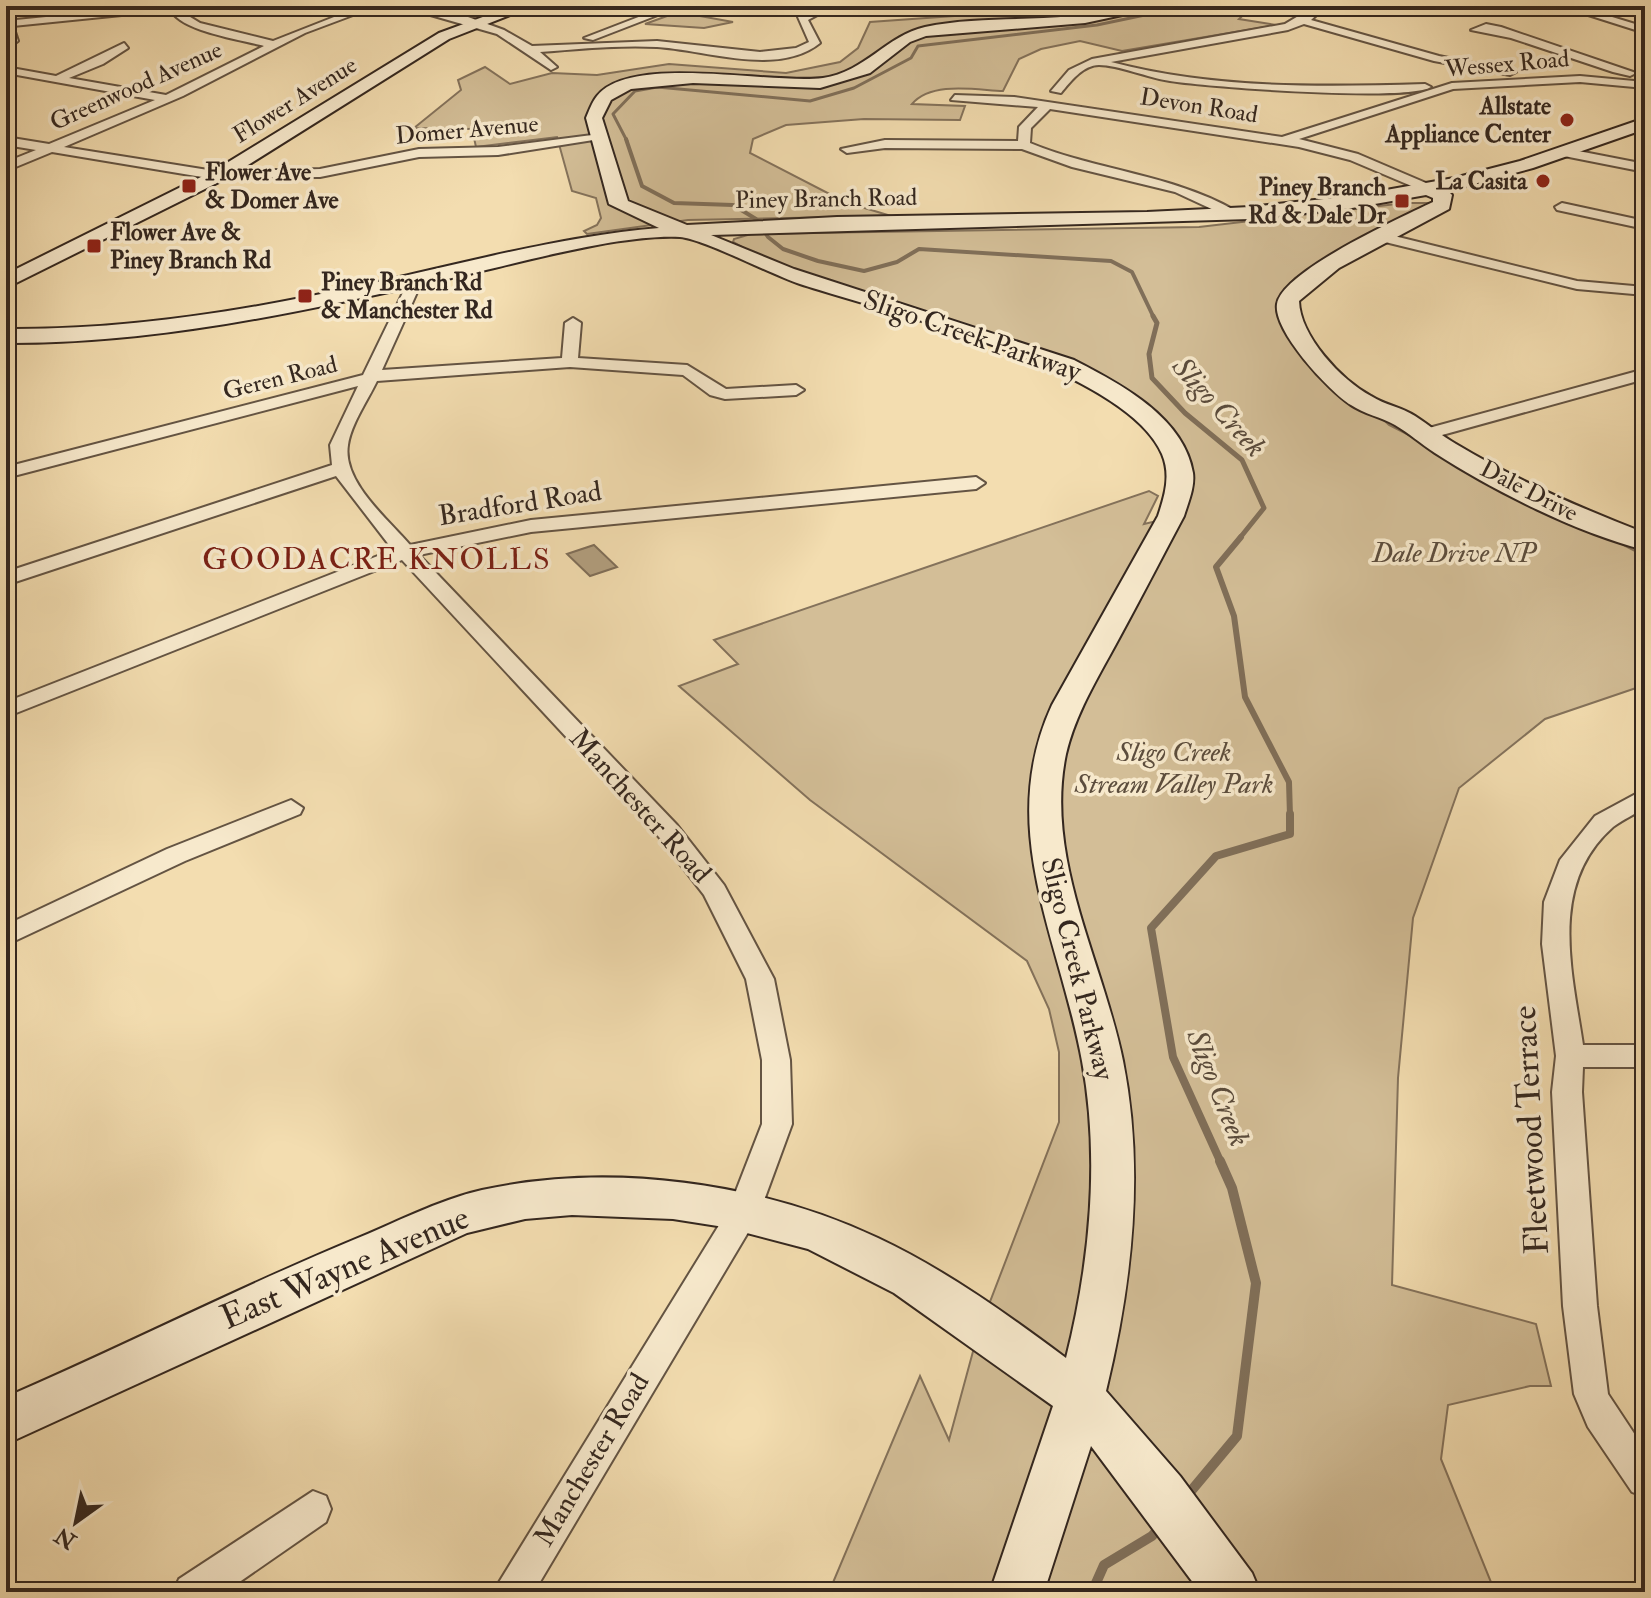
<svg xmlns="http://www.w3.org/2000/svg" width="1651" height="1598" font-family="'IM FELL Double Pica',serif">
<rect width="100%" height="100%" fill="#f3ddb0"/>
<filter id="stains"><feTurbulence type="fractalNoise" baseFrequency=".0025" numOctaves="4"/><feColorMatrix values="0 0 0 0 .2 0 0 0 0 .09 0 0 0 0 .02 0 0 0 .5 -.17"/></filter>
<radialGradient id="worn" r=".72"><stop offset=".6" stop-color="#630" stop-opacity="0"/><stop offset="1" stop-color="#630" stop-opacity=".3"/></radialGradient>
<!-- green -->
<g fill="#d3be97" stroke="#84725b" stroke-width="2">
<path d="M 1098,6 L 1253,6 L 1239,19 L 1276,25 L 1122,51 L 1080,41 L 1041,49 L 1019,59 L 1003,91 C 976,90 932,81 912,104 L 965,106 L 960,120 L 864,119 L 786,125 L 753,139 L 750,153 L 845,202 L 891,216 L 688,220 L 587,234 L 584,231 L 597,225 L 601,218 L 596,198 L 572,191 L 557,137 L 476,147 L 472,129 L 414,128 L 461,90 L 458,80 L 485,67 L 510,84 L 552,73 L 597,75 L 669,64 L 786,73 L 840,62 L 858,48 L 870,22 Z"/>
<path d="M 678,12 L 733,22 L 704,28 L 645,24 Z"/>
<path d="M 1405,203 L 1437,203 L 1295,278 L 1284,291 L 1276,309 L 1288,332 L 1389,425 L 1645,556 L 1645,685 L 1545,719 L 1459,788 L 1413,918 L 1398,1078 L 1392,1285 L 1536,1324 L 1551,1386 L 1530,1386 L 1448,1405 L 1441,1459 L 1495,1592 L 829,1592 L 920,1376 L 949,1440 L 978,1333 L 1059,1122 L 1059,1052 L 1049,1009 L 1027,961 L 810,800 L 679,686 L 738,664 L 714,640 L 1149,491 L 1158,496 L 1144,524 L 1157,521 L 1168,483 L 1163,455 L 1175,443 L 1118,386 L 773,264 L 733,242 L 734,239 L 751,234 L 1199,227 Z"/>
</g>
<!-- water -->
<path fill="#b29f7f" stroke="#806f59" stroke-width="2" d="M 594,545 L 617,567 L 590,576 L 567,554 Z"/>
<g fill="none" stroke-linecap="round" stroke-linejoin="round">
<!-- stream-far5 -->
<path stroke="#806f59" stroke-width="3" d="M 627,141 L 613,114 L 635,91 L 657,87 L 810,101 L 854,88 L 911,58 L 918,46 L 1097,25 L 1188,6"/>
<!-- stream-far4 -->
<path stroke="#806f59" stroke-width="4" d="M 626,139 L 642,186 L 674,203 L 733,205 L 756,219 L 768,237 L 783,249 L 818,261 L 864,271 L 897,262 L 919,249 L 1111,261 L 1132,272 L 1154,318"/>
<!-- stream-far3 -->
<path stroke="#806f59" stroke-width="5" d="M 1153,316 L 1157,323 L 1149,354 L 1152,378 L 1185,413 L 1242,460 L 1264,508 L 1239,539"/>
<!-- stream-far2 -->
<path stroke="#806f59" stroke-width="6" d="M 1241,537 L 1216,567 L 1234,616 L 1245,697 L 1289,782 L 1290,816"/>
<!-- stream-far1 -->
<path stroke="#806f59" stroke-width="8" d="M 1221,1163 L 1173,1057 L 1151,928 L 1216,856 L 1290,834 L 1290,814"/>
<!-- stream -->
<g stroke="#806f59" stroke-width="10">
<path d="M 1186,1497 L 1237,1436 L 1256,1283 L 1232,1188 L 1220,1161"/>
<path d="M 1092,1592 L 1104,1565 L 1152,1536 L 1160,1527"/>
</g>
<!-- street casing -->
<g stroke="#645443" stroke-width="4">
<g id="street">
<path d="M 156,6 L 191,6 L 181,10 L 182,12 L 200,23 L 273,41 L 362,6 L 377,6 L 305,33 L 183,96 L 64,147 L 208,170 L 291,170 L 320,169 L 419,149 L 498,147 L 600,134 L 606,138 L 498,155 L 419,157 L 320,177 L 208,178 L 52,152 L 6,171 L 6,162 L 36,150 L 6,145 L 6,137 L 49,144 L 155,100 L 6,73 L 6,67 L 56,76 L 124,43 L 128,48 L 103,64 L 69,78 L 166,95 L 264,46 C 242,40 180,31 171,10 L 13,26 L 18,41 L 6,50 L 6,21 Z"/>
<path d="M 399,6 L 420,6 L 468,17 L 504,30 L 532,46 L 657,41 L 760,52 L 796,48 L 809,42 L 798,17 L 821,6 L 834,6 L 808,20 L 820,43 C 778,77 706,50 657,47 C 618,45 579,49 540,52 L 557,67 L 551,70 L 497,34 Z"/>
<path d="M 667,6 L 681,6 L 593,40 L 584,38 Z"/>
<path d="M 853,6 L 894,6 L 889,9 Z"/>
<path d="M 1315,6 L 1326,6 L 1311,20 L 1439,56 L 1516,72 L 1510,75 L 1434,61 L 1304,24 L 1288,30 L 1111,62 C 1212,89 1321,87 1425,84 L 1431,87 C 1408,102 1207,87 1170,81 C 1149,78 1118,65 1099,65 C 1083,65 1070,82 1061,93 L 1051,91 L 1069,70 L 1092,59 L 1285,24 Z"/>
<path d="M 1560,6 L 1576,6 L 1645,27 L 1645,33 Z"/>
<path d="M 1486,24 L 1501,27 L 1636,73 L 1630,76 L 1613,72 L 1511,38 L 1471,30 Z"/>
<path d="M 1580,76 L 1645,82 L 1645,88 L 1580,82 L 1453,89 L 1299,139 L 1358,154 L 1433,186 L 1435,189 L 1428,193 L 1350,160 L 1299,147 L 1050,109 L 1031,128 L 1030,143 C 1098,171 1171,174 1236,211 L 1238,214 L 1231,218 L 1175,192 L 1072,167 L 1022,149 L 885,148 L 847,153 L 841,149 L 885,140 L 1018,141 L 1019,127 L 1038,107 L 951,100 L 955,95 L 1014,97 L 1282,137 L 1452,83 Z"/>
<path d="M 1563,148 L 1645,164 L 1645,172 L 1559,155 L 1557,152 Z"/>
<path d="M 1562,203 L 1645,221 L 1645,229 L 1557,210 L 1555,207 Z"/>
<path d="M 1382,233 L 1577,281 L 1645,287 L 1645,295 L 1577,289 L 1377,240 L 1375,237 Z"/>
<path d="M 411,276 L 423,279 L 382,370 L 562,358 L 565,323 L 573,318 L 581,323 L 578,358 L 687,365 L 726,389 L 796,385 L 804,390 L 796,395 L 725,399 L 710,395 L 683,375 L 570,367 L 377,381 C 368,400 351,424 348,445 C 342,482 389,520 410,545 L 531,520 L 976,477 L 985,483 L 976,489 L 531,532 L 419,555 L 677,825 L 724,885 L 774,979 L 790,1060 L 792,1124 L 759,1214 L 534,1592 L 493,1592 L 729,1209 L 762,1124 L 762,1060 L 746,979 L 704,895 L 659,837 L 402,560 L 6,717 L 6,702 L 393,550 L 336,476 L 6,585 L 6,572 L 332,465 L 330,445 L 358,386 L 6,478 L 6,467 L 363,375 Z"/>
<path d="M 1645,369 L 1645,379 L 1424,440 L 1415,435 L 1418,431 Z"/>
<path d="M 1645,789 L 1645,808 C 1635,814 1622,820 1613,827 C 1548,884 1572,971 1583,1045 L 1645,1045 L 1645,1067 L 1583,1067 L 1582,1092 L 1597,1306 L 1608,1394 L 1645,1450 L 1645,1497 L 1632,1492 L 1588,1427 L 1574,1394 L 1563,1306 L 1552,1092 L 1556,1056 L 1542,944 L 1544,902 L 1560,860 L 1595,816 Z"/>
<path d="M 291,800 L 303,808 L 300,814 L 185,861 L 6,945 L 6,925 L 167,849 Z"/>
<path d="M 313,1491 L 326,1496 L 331,1509 L 326,1522 L 225,1592 L 173,1592 L 179,1579 Z"/>
</g>
</g>
<!-- secondary casing -->
<g stroke="#34271f" stroke-width="4">
<g id="secondary">
<path d="M 513,6 L 533,6 L 449,39 L 229,177 L 6,288 L 6,274 L 217,169 L 439,33 Z"/>
<path d="M 1125,6 L 1147,6 L 1127,14 L 1085,23 L 926,36 L 910,42 L 870,73 L 820,88 L 693,83 L 631,89 L 611,100 L 602,118 L 628,201 L 687,225 L 837,217 L 1147,212 L 1250,207 L 1352,196 L 1454,178 L 1520,161 L 1645,118 L 1645,129 L 1533,168 L 1448,191 L 1452,195 L 1449,209 L 1339,268 L 1299,301 C 1300,336 1341,380 1371,396 C 1385,405 1401,407 1415,416 C 1429,425 1442,436 1456,444 C 1516,480 1580,508 1645,533 L 1645,550 C 1577,533 1494,491 1435,453 C 1421,444 1409,433 1395,425 C 1381,417 1364,414 1351,405 C 1329,391 1273,331 1277,304 C 1282,271 1402,217 1433,202 L 1433,198 L 1426,195 L 1352,208 L 1250,219 L 711,235 L 794,269 L 1074,360 C 1119,383 1184,417 1193,473 C 1195,487 1188,503 1184,516 C 1161,559 1139,602 1116,644 C 1097,679 1075,715 1066,754 C 1044,859 1103,961 1123,1061 C 1145,1171 1132,1284 1106,1391 L 1180,1476 L 1252,1573 L 1260,1592 L 1200,1592 L 1091,1446 L 1044,1592 L 990,1592 L 1053,1406 L 894,1293 L 808,1249 L 724,1227 L 673,1219 L 572,1215 L 525,1219 L 467,1233 L 6,1444 L 6,1397 C 122,1347 235,1289 353,1240 C 395,1223 438,1200 482,1190 C 610,1162 759,1182 878,1238 C 944,1269 1007,1314 1066,1358 C 1090,1263 1100,1158 1082,1061 C 1060,939 995,829 1052,705 L 1158,516 C 1165,495 1171,475 1162,454 C 1125,369 886,312 800,284 C 772,275 704,239 680,237 C 617,234 516,264 452,278 C 303,311 159,344 6,343 L 6,329 C 131,330 251,310 373,283 C 468,262 563,236 659,228 L 609,204 L 586,118 C 589,111 592,102 597,96 C 631,53 772,85 823,78 C 865,72 886,36 925,27 C 991,13 1060,26 1125,6 Z"/>
</g>
</g>
<!-- street -->
<use href="#street" fill="#f7e9cc" fill-rule="evenodd"/>
<!-- secondary -->
<use href="#secondary" fill="#f7e9cc" fill-rule="evenodd"/>
</g>
<!-- markers -->
<g fill="#8f2418" stroke="#f7e9cc" stroke-width="3">
<circle cx="1567" cy="120" r="8"/>
<circle cx="1543" cy="181" r="8"/>
<rect x="181" y="178" width="16" height="16" rx="4"/>
<rect x="1394" y="193" width="16" height="16" rx="4"/>
<rect x="86" y="238" width="16" height="16" rx="4"/>
<rect x="297" y="288" width="16" height="16" rx="4"/>
</g>
<g text-anchor="middle" dominant-baseline="central" stroke-width="7" stroke-linejoin="round" paint-order="stroke">
<!-- far-street labels -->
<g font-size="24" fill="#34271f" stroke="#f7e9cc">
<text transform="translate(1507 64) rotate(-5)">Wessex Road</text>
<text transform="translate(136 86) rotate(-24)">Greenwood Avenue</text>
<text transform="translate(295 100) rotate(-32)">Flower Avenue</text>
<text transform="translate(1199 106) rotate(9)">Devon Road</text>
<text transform="translate(467 130) rotate(-5)">Domer Avenue</text>
<text transform="translate(826 199) rotate(-1)">Piney Branch Road</text>
<text transform="translate(280 378) rotate(-14)">Geren Road</text>
<text transform="translate(1529 491) rotate(27)">Dale Drive</text>
</g>
<!-- far-poi labels -->
<g font-size="24" font-weight="bold" fill="#34271f" stroke="#f7e9cc" text-anchor="end">
<text x="1551" y="106">Allstate<tspan x="1551" dy="28">Appliance Center</tspan></text>
<text x="205" y="172" text-anchor="start">Flower Ave<tspan x="205" dy="28">&amp; Domer Ave</tspan></text>
<text x="1527" y="181">La Casita</text>
<text x="1386" y="187">Piney Branch<tspan x="1386" dy="28">Rd &amp; Dale Dr</tspan></text>
<text x="110" y="232" text-anchor="start">Flower Ave &amp;<tspan x="110" dy="28">Piney Branch Rd</tspan></text>
<text x="321" y="282" text-anchor="start">Piney Branch Rd<tspan x="321" dy="28">&amp; Manchester Rd</tspan></text>
</g>
<!-- street labels -->
<g font-size="28" fill="#34271f" stroke="#f7e9cc">
<text transform="translate(972 336) rotate(19)">Sligo Creek Parkway</text>
<text transform="translate(520 504) rotate(-9)">Bradford Road</text>
<text transform="translate(640 806) rotate(48)">Manchester Road</text>
<text transform="translate(1077 969) rotate(76)">Sligo Creek Parkway</text>
<text transform="translate(592 1460) rotate(-59)">Manchester Road</text>
</g>
<!-- park labels -->
<g font-size="28" font-style="italic" fill="#5c4d3d" stroke="#f7e9cc">
<text x="1454" y="553">Dale Drive NP</text>
<text x="1174" y="752">Sligo Creek<tspan x="1174" dy="32">Stream Valley Park</tspan></text>
</g>
<!-- water labels -->
<g font-size="30" font-style="italic" fill="#5a4b3c" stroke="#f7e9cc">
<text transform="translate(1219 407) rotate(48)">Sligo Creek</text>
<text transform="translate(1218 1088) rotate(68)">Sligo Creek</text>
</g>
<!-- neighbourhood labels -->
<g font-size="30" letter-spacing="2" fill="#7a1f14" stroke="#f7e9cc">
<text x="377" y="559">GOODACRE KNOLLS</text>
</g>
<!-- near-street labels -->
<g font-size="34" fill="#34271f" stroke="#f7e9cc">
<text transform="translate(1531 1130) rotate(-93)">Fleetwood Terrace</text>
<text transform="translate(345 1268) rotate(-23)">East Wayne Avenue</text>
</g>
</g>
<!-- margin -->
<rect width="1651" height="1598" fill="none" stroke="#f3ddb0" stroke-width="32"/>
<rect x="8" y="8" width="1635" height="1582" fill="none" stroke="#34271f" stroke-width="4"/>
<rect x="16" y="16" width="1619" height="1566" fill="none" stroke="#34271f" stroke-width="2"/>
<!-- north arrow -->
<g transform="translate(76 1522) rotate(213)" stroke="#f7e9cc" stroke-width="6" paint-order="stroke">
<path d="M0-6L14 30L0 20L-14 30Z" fill="#34271f"/>
<text y="-12" font-size="22" font-weight="bold" text-anchor="middle" fill="#34271f">N</text>
</g>
<rect width="100%" height="100%" filter="url(#stains)"/>
<rect width="100%" height="100%" fill="url(#worn)"/>
</svg>
